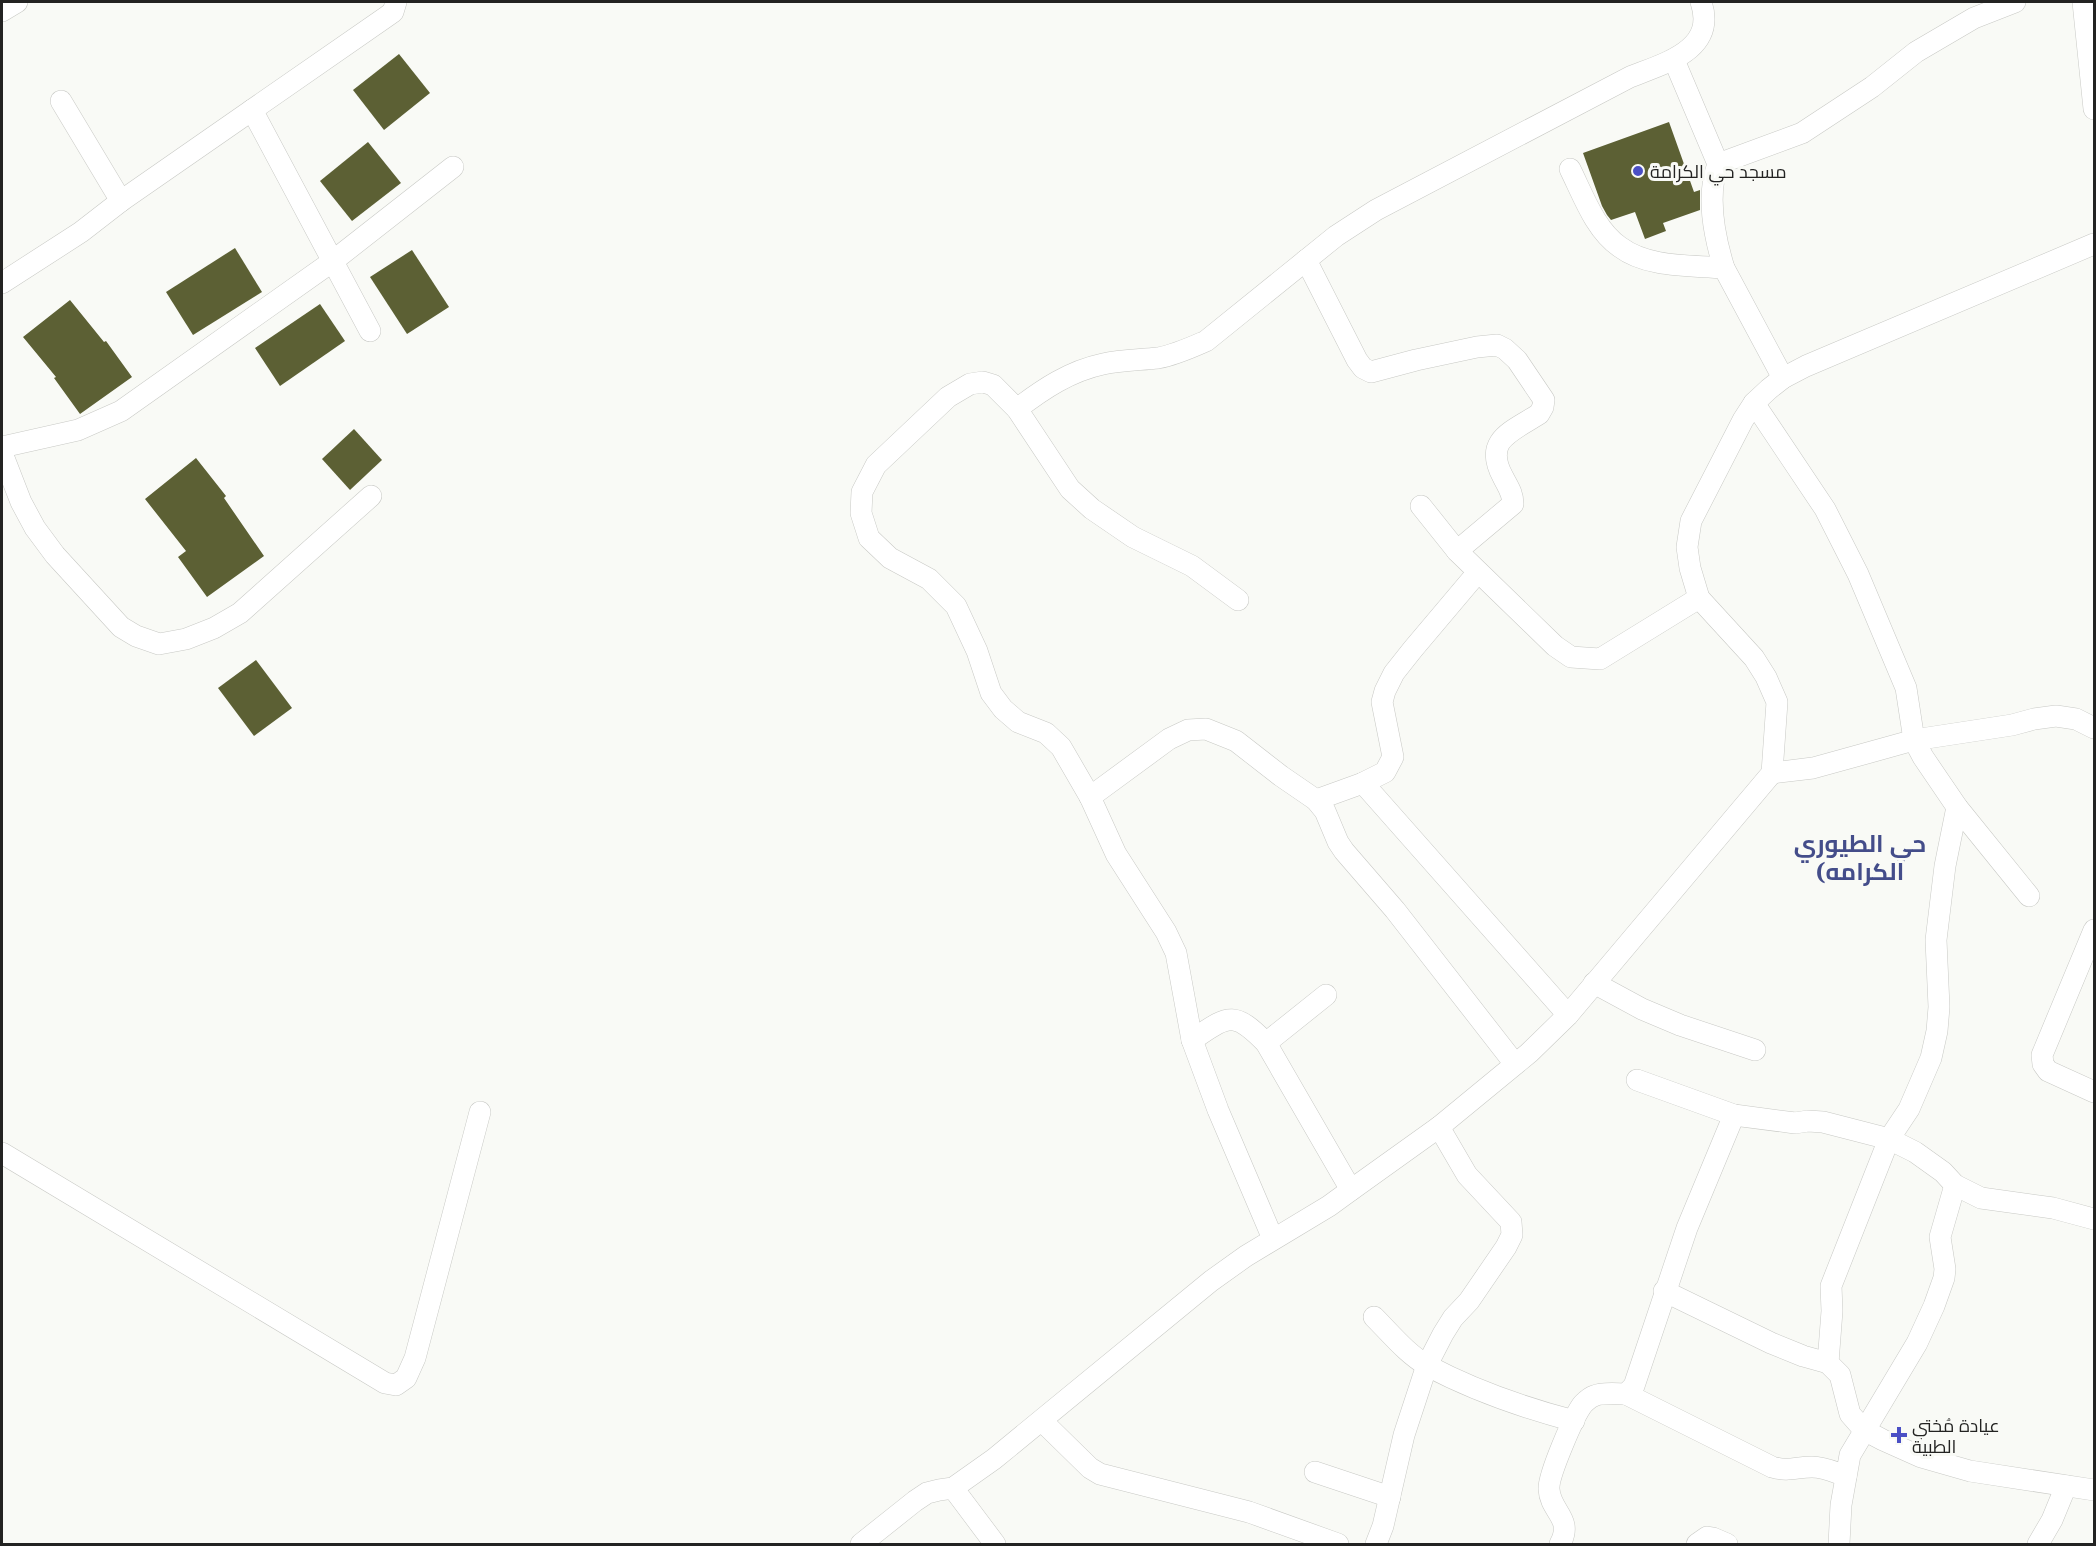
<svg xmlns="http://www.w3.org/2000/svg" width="2096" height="1546" font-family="'Noto Serif',Cairo,serif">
<rect width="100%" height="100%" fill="#f9faf6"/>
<!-- building -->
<g fill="#5c6034">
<path d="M 399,54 L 430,93 L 384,130 L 353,90 Z"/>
<path d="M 1669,122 L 1694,192 L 1700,190 L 1700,210 L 1663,223 L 1666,231 L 1645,239 L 1635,212 L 1611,220 L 1607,215 L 1602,206 L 1583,153 Z"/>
<path d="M 368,142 L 401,183 L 352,221 L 320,181 Z"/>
<path d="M 235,248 L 262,292 L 193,335 L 166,292 Z"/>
<path d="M 412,250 L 449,307 L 407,334 L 370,277 Z"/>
<path d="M 70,300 L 104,342 L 106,341 L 132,377 L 80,414 L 54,378 L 56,377 L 23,337 Z"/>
<path d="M 320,304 L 345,341 L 280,386 L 255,348 Z"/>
<path d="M 354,429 L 382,460 L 350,490 L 322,459 Z"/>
<path d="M 196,458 L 226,496 L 224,498 L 264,556 L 207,597 L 178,557 L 186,551 L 145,499 Z"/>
<path d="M 256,660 L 292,708 L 254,736 L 218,688 Z"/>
</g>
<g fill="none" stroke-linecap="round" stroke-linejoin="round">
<!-- street casing -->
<g stroke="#c8c9c5" stroke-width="22">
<g id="street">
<path d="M 2083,2 L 2094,109"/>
<path d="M 2,11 L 17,2"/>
<path d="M 1674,60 L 1718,164 C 1706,196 1714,235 1724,268 L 1783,378"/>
<path d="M 61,101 L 121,201"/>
<path d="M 252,110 L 370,331"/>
<path d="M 1718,164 L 1802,133 L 1872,87 L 1916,52 L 1974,18 L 2015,2"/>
<path d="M 1570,169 C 1583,195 1595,230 1620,247 C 1648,268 1690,265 1724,268"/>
<path d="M 1306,260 L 1357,360 L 1363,368 L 1371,372 L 1416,360 L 1477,347 L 1497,345 L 1505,349 L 1517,360 L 1544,400 L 1543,407 L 1539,414 C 1511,432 1483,440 1503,477 C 1508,487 1513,493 1513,504 L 1457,551"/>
<path d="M 2,283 L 81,232 L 121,201 L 386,17 L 393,12 L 396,2"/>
<path d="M 1754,403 L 1825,509 L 1858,574 L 1906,688 L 1914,740 L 1923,757 L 1957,807 L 2029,896"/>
<path d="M 1017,409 C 1043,389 1070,371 1103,364 C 1121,360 1139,360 1158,358 C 1175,355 1190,348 1206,341 L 1336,236 L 1376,210 L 1630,77 C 1665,63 1717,50 1701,2"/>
<path d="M 2,447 L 78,430 L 121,411 L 333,261 L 453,167"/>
<path d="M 2,453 L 21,502 L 35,528 L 55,555 L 121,627 L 136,636 L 159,644 L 186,639 L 214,628 L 240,613 L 371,496"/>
<path d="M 1421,506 L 1457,551 L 1555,646 L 1571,657 L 1600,659 L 1699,598"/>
<path d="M 1238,600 L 1192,566 L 1133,537 L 1092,509 L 1070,489 L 1017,409 L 993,385 L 983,382 L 970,384 L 948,397 L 876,465 L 862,492 L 861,513 L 869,538 L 890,558 L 929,579 L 956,606 L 977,651 L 991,693 L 1003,709 L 1018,722 L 1046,733 L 1061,747 L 1090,797 L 1116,854 L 1166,932 L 1176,953 L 1192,1040 L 1218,1110 L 1273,1239"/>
<path d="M 1772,773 L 1813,768 L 1914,740 L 2012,725 L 2034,719 L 2056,716 L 2076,719 L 2094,728"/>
<path d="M 1363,783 L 1385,772 L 1393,757 L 1382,702 L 1385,691 L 1394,673 L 1413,649 L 1478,572"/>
<path d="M 1090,797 L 1169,739 L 1188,730 L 1206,729 L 1236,741 L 1281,776 L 1316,800 L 1325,811 L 1338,842 L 1344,851 L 1395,910 L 1515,1064"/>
<path d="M 1316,800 L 1363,783 L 1568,1015"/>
<path d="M 2094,930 L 2042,1055 L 2043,1064 L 2048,1071 L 2094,1092"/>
<path d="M 1594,983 L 1642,1009 L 1680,1025 L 1755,1050"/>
<path d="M 1192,1040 C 1228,1016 1233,1009 1266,1043 L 1351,1190"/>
<path d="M 1266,1043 L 1326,995"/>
<path d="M 1637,1080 L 1734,1115 L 1795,1123 L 1808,1121 L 1823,1122 L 1889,1139 L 1915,1152 L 1943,1172 L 1955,1185 L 1981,1198 L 2053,1208 L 2094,1219"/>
<path d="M 2,1153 L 385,1383 L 396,1385 L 406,1378 L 415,1358 L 480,1112"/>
<path d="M 1664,1291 L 1771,1343 L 1803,1356 L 1828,1363 L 1840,1375 L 1850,1414 L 1864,1430 L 1883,1440 L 1921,1457 L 1970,1471 L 2094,1490"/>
<path d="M 1374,1317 C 1391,1334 1407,1354 1428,1366 C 1473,1390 1525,1408 1574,1421"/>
<path d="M 1828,1363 L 1832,1311 L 1831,1286 L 1889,1139 L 1909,1109 L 1931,1058 L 1937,1031 L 1939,1007 L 1936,940 L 1945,866 L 1957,807"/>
<path d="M 1626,1394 L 1772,1467 C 1789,1472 1796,1467 1812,1467 C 1824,1467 1834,1472 1846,1476"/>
<path d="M 1042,1421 L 1090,1468 L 1100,1474 L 1249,1512 L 1338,1544"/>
<path d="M 1315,1472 L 1390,1497"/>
<path d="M 953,1488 L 995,1544"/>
<path d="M 861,1544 L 915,1501 L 927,1493 L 939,1490 L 953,1488 L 994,1459 L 1211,1281 L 1246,1256 L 1329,1206 L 1351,1190 L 1439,1127 L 1529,1053 L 1568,1015 L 1772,773 L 1777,702 L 1766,677 L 1754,658 L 1699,598 L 1690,568 L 1687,547 L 1691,521 L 1743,420 L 1754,403 L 1769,389 L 1783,378 L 1806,366 L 2094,244"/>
<path d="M 1376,1544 L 1383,1526 L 1404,1435 L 1427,1365 L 1443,1334 L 1453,1318 L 1469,1301 L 1506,1247 L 1512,1235 L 1511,1222 L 1467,1175 L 1439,1127"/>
<path d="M 1560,1544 C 1574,1518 1550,1512 1549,1489 C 1548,1476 1574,1415 1583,1404 C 1586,1401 1591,1397 1594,1396 C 1603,1392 1617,1394 1626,1394 L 1634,1386 L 1687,1228 L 1734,1115"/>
<path d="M 1697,1544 L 1707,1537 L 1713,1538 L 1727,1544"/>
<path d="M 1839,1544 L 1841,1505 L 1850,1455 L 1917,1343 L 1934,1306 L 1944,1278 L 1945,1269 L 1940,1237 L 1955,1185"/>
<path d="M 2038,1544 L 2052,1520 L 2066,1486"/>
</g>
</g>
<!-- street -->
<use href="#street" stroke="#fff" stroke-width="21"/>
</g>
<!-- markers -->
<g fill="#4a4fc5" stroke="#f9faf6" stroke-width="2">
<circle cx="1638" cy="171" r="6"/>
<path d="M1896 1426h6v6h6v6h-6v6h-6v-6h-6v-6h6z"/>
</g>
<g text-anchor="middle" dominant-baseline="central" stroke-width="6" stroke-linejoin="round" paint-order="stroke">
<!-- poi labels -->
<g font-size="18" fill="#232322" stroke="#f9faf6" text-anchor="start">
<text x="1650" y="171">مسجد حي الكرامة</text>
<text x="1912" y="1425">عيادة مُختي<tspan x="1912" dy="21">الطبية</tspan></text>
</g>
<!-- district labels -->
<g font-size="24" font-weight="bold" fill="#444d8a" stroke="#f9faf6">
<text x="1860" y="842">حي الطيوري<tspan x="1860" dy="28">(الكرامه</tspan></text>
</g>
</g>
<!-- border -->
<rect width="2096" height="1546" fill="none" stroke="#232322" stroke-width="6"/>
</svg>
